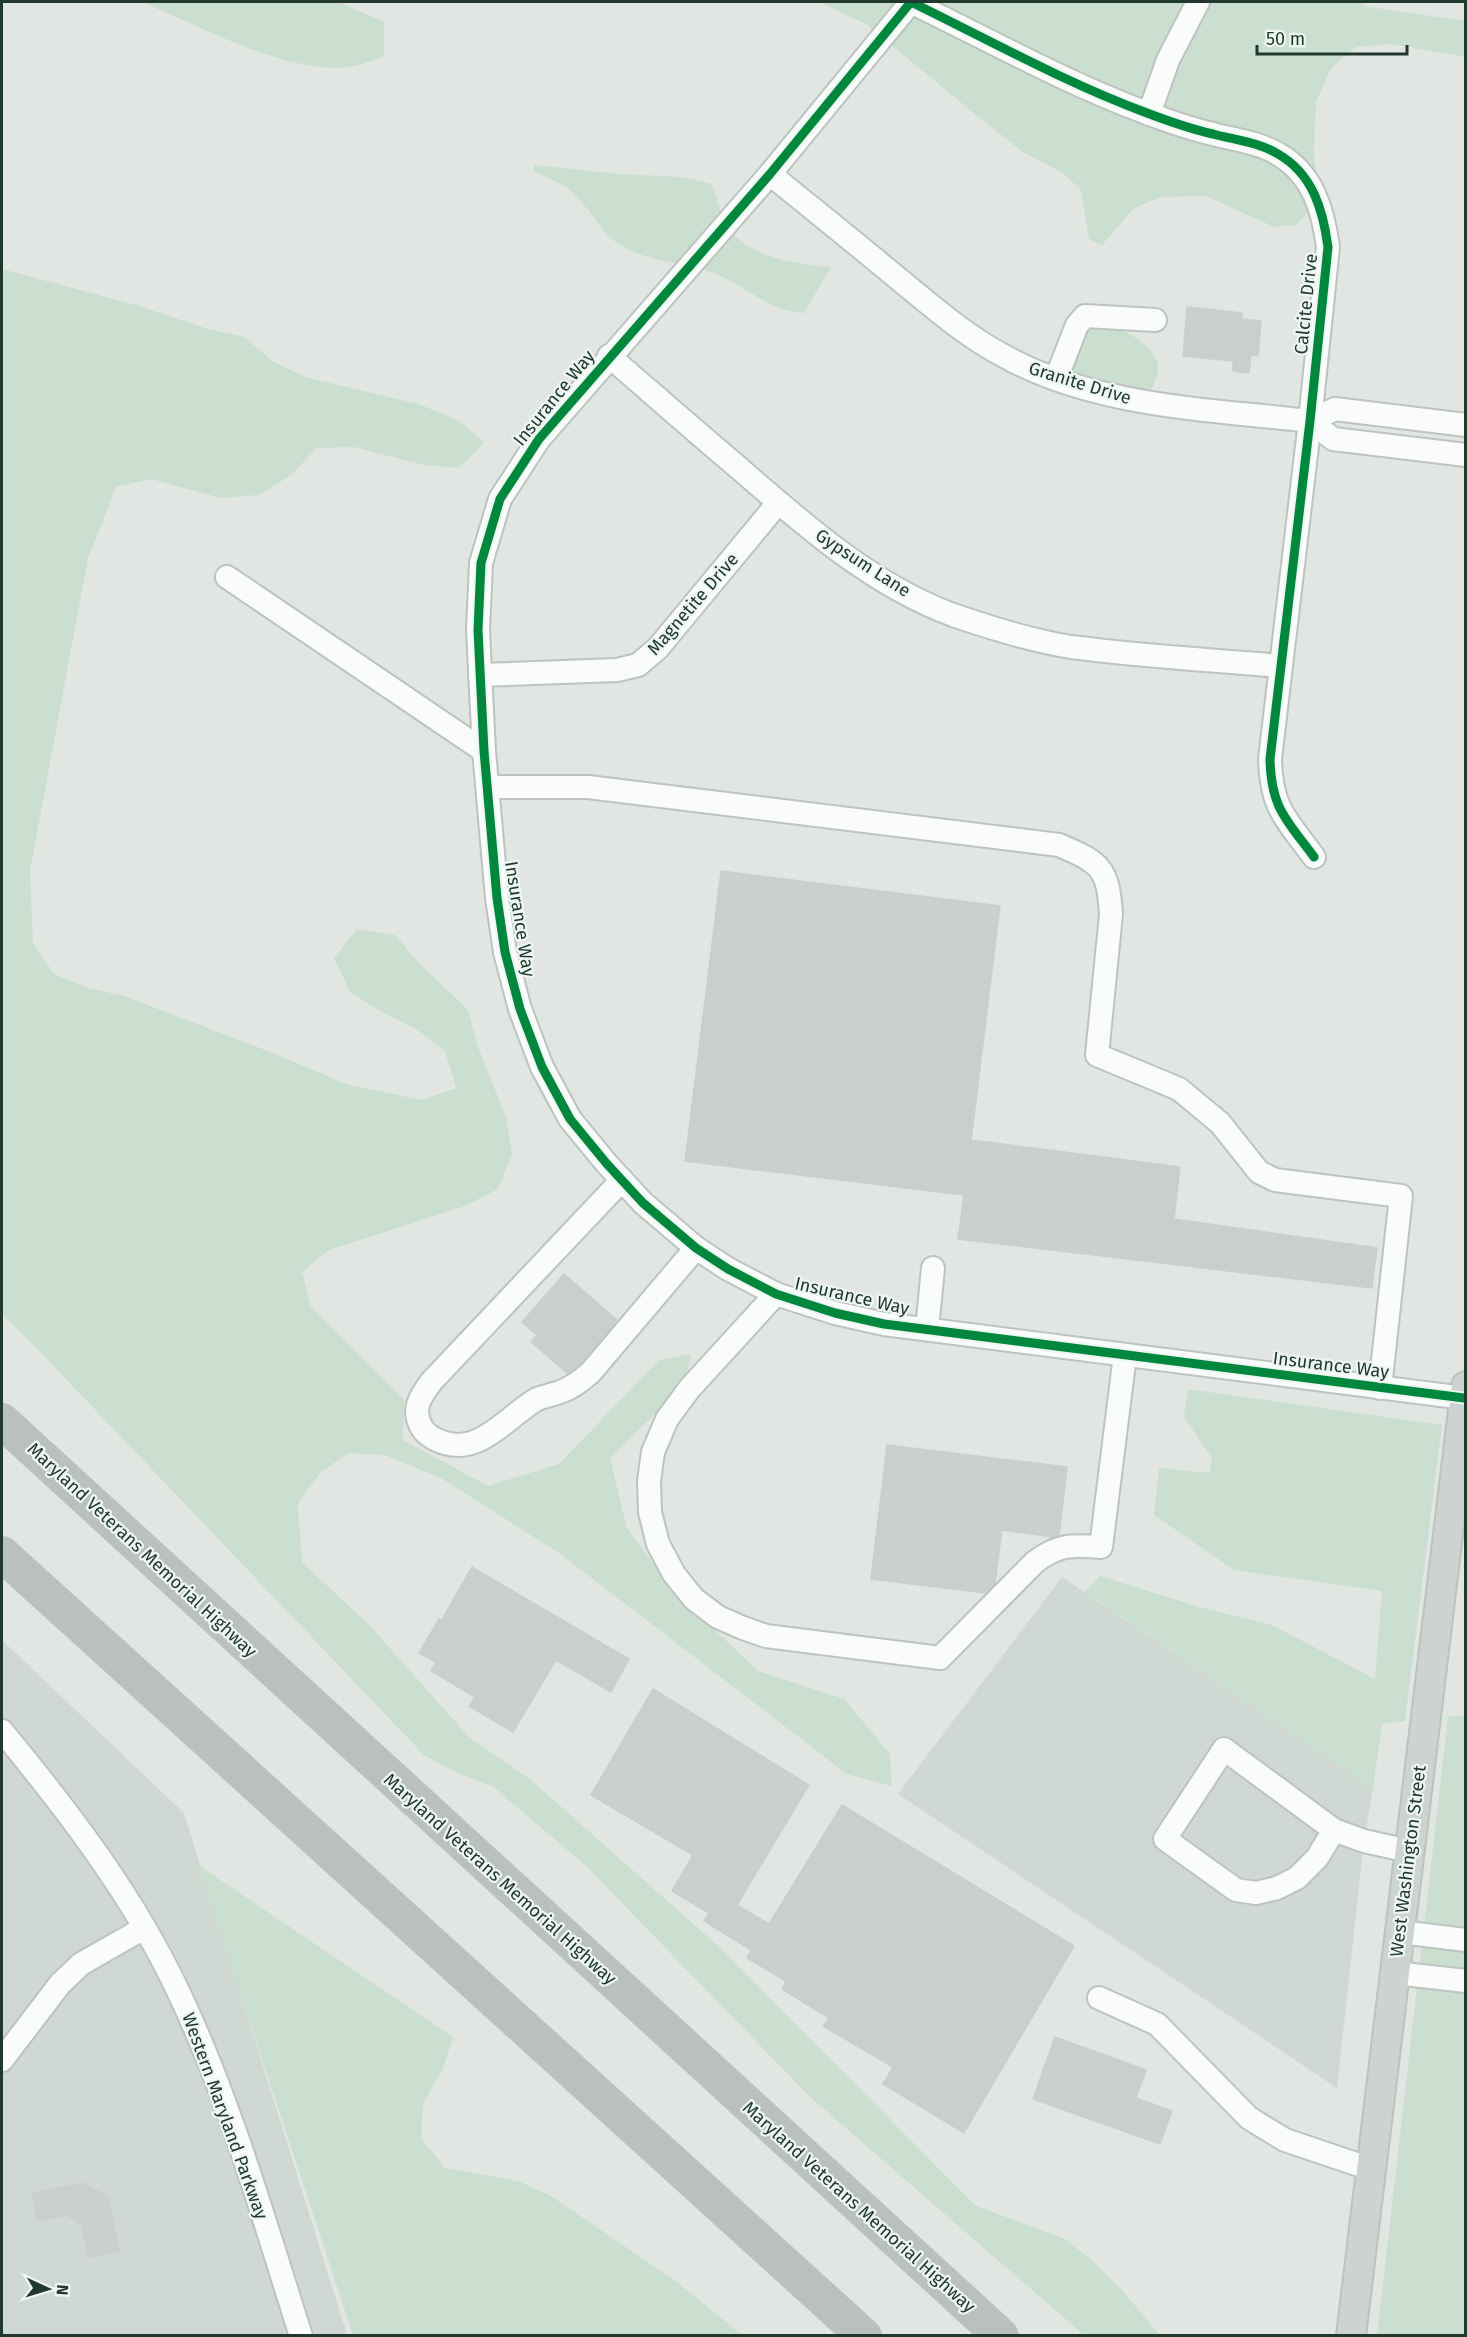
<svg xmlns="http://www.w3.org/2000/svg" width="1467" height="2337" font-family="'Fira Sans',sans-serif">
<rect width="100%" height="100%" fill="#e1e6e3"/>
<!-- built -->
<g fill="#cfd8d3">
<path d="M 1062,1577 L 1373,1788 L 1364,1841 L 1337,2088 L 898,1794 Z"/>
<path d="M 2,1640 L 184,1813 L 347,2335 L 2,2335 Z"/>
</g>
<!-- green -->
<g fill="#cadfcf">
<path d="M 142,2 L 338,2 L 384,22 L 384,57 C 372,60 360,66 348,67 C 288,75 198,25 142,2 Z"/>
<path d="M 819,2 L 1363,2 L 1363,6 L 1465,21 L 1465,57 L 1392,44 L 1356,47 L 1331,68 L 1316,102 L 1314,151 L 1317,185 L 1310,210 L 1296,225 L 1274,227 L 1206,196 L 1162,197 L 1134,208 L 1102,245 L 1089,239 L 1081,190 L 1063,173 L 1023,152 L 976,115 L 866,24 Z"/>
<path d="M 534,165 L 618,174 L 683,177 L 712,184 C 717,199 721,215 729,228 C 747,257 800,265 831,267 L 804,313 C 767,310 753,291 721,276 C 690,262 651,264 620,245 C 600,232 591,210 574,194 C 563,183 547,177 534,172 Z"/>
<path d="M 2,269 L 136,305 L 208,329 L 245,337 L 272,361 L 305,377 L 418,404 L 456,419 L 485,442 L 459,468 L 424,465 L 354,447 L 317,448 L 291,475 L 260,495 L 221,498 L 151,479 L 116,487 L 88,558 L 30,871 L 33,943 L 54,974 L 88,988 L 124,996 L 273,1053 L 346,1084 L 421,1100 L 456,1088 L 445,1051 L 416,1029 L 382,1012 L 350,992 L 334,958 L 357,929 L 395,935 L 419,963 L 468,1010 L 478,1047 L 506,1117 L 512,1154 L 498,1189 L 465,1206 L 329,1250 L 302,1272 L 311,1307 L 404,1400 L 403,1440 L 488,1486 L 559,1464 L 659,1360 L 691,1354 L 685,1384 L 610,1458 L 627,1529 L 678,1595 L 758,1671 L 844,1699 L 890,1754 L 892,1786 L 847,1774 L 559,1553 L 441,1478 L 385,1455 L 348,1453 L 319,1474 L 298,1504 L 302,1562 L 370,1626 L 469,1737 L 531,1780 L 717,1945 L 976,2206 L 1065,2239 L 1093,2261 L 1120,2288 L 1160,2335 L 1084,2335 L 810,2097 L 585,1865 L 492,1786 L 457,1773 L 424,1755 L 44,1356 L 2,1314 Z"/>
<path d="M 1088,314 C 1108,323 1150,339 1157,361 C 1160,371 1156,380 1152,388 L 1139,393 L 1117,390 L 1055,368 Z"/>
<path d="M 1188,1389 L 1442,1425 L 1405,1721 L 1382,1724 L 1373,1788 L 1085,1592 L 1100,1576 L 1199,1607 L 1272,1625 L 1375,1679 L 1382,1591 L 1234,1570 L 1154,1515 L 1159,1468 L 1210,1473 L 1212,1458 L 1184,1417 Z"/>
<path d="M 1465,1715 L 1465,2335 L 1377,2336 L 1448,1717 Z"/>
<path d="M 198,1865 L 453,2037 L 442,2071 L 423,2103 L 421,2138 L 445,2168 L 518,2181 L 551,2196 L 677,2282 L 742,2335 L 353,2335 Z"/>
</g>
<!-- building -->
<g fill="#cacfcc" stroke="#cacfcc" stroke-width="1.5">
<path d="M 1187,307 L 1242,313 L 1241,319 L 1261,321 L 1258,356 L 1251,355 L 1249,373 L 1233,371 L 1233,361 L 1183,356 Z"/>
<path d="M 721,871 L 1000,906 L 971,1140 L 1180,1167 L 1174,1219 L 1377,1248 L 1372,1288 L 958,1239 L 964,1195 L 685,1161 Z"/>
<path d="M 564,1274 L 617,1320 L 581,1363 L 567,1373 L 531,1342 L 537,1335 L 522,1322 Z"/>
<path d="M 887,1445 L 1067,1467 L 1059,1535 L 1053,1537 L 1002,1530 L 995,1583 L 986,1593 L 871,1579 Z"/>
<path d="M 472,1567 L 629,1659 L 611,1692 L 556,1660 L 513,1732 L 469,1706 L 475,1697 L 431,1671 L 436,1662 L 419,1653 L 439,1619 L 441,1621 Z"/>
<path d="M 653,1689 L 809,1785 L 737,1905 L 769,1924 L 842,1805 L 1074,1946 L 964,2133 L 883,2084 L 893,2067 L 823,2026 L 829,2018 L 782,1989 L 786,1981 L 747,1958 L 751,1950 L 704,1921 L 709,1913 L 672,1891 L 693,1855 L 591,1795 Z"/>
<path d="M 1055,2037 L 1146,2070 L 1136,2098 L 1172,2111 L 1160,2144 L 1033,2099 Z"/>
<path d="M 82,2183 L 108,2196 L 119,2251 L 88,2257 L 82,2225 L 67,2215 L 38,2221 L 32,2193 Z"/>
</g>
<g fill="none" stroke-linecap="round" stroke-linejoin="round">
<!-- minor casing -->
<g stroke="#bec3c0" stroke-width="26">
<g id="minor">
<path d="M 911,2 L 770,174 L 539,439 L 500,499 L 481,563 L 478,630 L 484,751 L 497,898 L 505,952 L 520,1009 L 542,1067 L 570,1119 L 607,1164 L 643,1203 L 696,1248 L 728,1269 L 776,1294 L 835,1313 L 884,1324 L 1464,1398"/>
<path d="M 911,2 C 989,40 1066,83 1147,113 C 1168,121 1191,129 1213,134 C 1235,140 1258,142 1278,154 C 1313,174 1323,210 1328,247 L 1310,421 L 1270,759 C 1271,808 1286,819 1314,857"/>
<path d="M 1149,114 L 1168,60 L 1198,2"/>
<path d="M 770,174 C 814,210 858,245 901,281 C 934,308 966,336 1004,356 C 1096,407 1208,409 1310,421 L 1335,409 L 1466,425"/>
<path d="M 609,356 C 653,394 696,432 740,469 C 804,525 872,585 953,615 C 991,628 1032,641 1071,647 C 1140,656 1211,660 1280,666"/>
<path d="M 1056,379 L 1077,325 L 1085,316 L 1155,320"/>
<path d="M 1310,421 L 1333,439 L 1466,455"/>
<path d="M 227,577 L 484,751"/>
<path d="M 480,675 L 617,670 L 638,665 L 658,648 L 778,503"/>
<path d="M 488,787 L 588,787 L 1059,845 C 1101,863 1108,868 1111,914 L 1097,1055 L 1179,1089 L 1220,1123 L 1259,1172 L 1275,1180 L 1401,1196 L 1380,1388"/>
<path d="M 622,1180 L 431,1382 C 420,1397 411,1410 422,1428 C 427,1436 435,1440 445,1443 C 481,1454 508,1416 537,1399 C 544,1396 552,1395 560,1392 C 572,1388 581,1381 591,1372 L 696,1248"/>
<path d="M 776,1294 L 690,1388 L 667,1419 L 653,1452 L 649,1481 L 650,1512 L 658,1544 L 674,1574 L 694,1599 L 718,1617 L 743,1628 L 766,1636 L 940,1658 L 1035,1562 C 1058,1544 1073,1545 1101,1547 L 1125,1355"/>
<path d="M 927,1329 L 933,1268"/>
<path d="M 2,1731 C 69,1812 134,1897 179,1993 C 231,2103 264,2220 301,2336"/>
<path d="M 1334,1830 L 1224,1749 L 1165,1839 L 1236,1890 L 1256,1893 L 1277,1888 L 1297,1878 L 1317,1858 L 1334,1830 L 1364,1841 L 1409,1851"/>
<path d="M 1400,1932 L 1466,1940"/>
<path d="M 1395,1973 L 1466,1981"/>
<path d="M 1099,1998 L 1157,2024 L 1249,2118 L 1285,2140 L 1371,2169"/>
<path d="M 2,2060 L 60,1984 L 81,1964 L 144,1928"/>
</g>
</g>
<!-- major casing -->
<g stroke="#bcc3bf" stroke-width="32">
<path id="major" d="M 1351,2336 L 1466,1386"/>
</g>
<!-- highway casing -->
<g stroke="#bcc3bf" stroke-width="36">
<g id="highway">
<path d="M 2,1421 L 1001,2336"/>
<path d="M 2,1554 L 864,2336"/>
</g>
</g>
<!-- minor -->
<use href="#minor" stroke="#fafbfb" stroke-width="22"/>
<!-- major -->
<use href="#major" stroke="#ccd3d0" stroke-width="28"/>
<!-- highway -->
<use href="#highway" stroke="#b9c0be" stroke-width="33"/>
<!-- cycleway casing -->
<g stroke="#eef6f1" stroke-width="13">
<g id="cycleway">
<path d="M 911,2 L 770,174 L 539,439 L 500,499 L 481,563 L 478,630 L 484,751 L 497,898 L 505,952 L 520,1009 L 542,1067 L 570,1119 L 607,1164 L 643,1203 L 696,1248 L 728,1269 L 776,1294 L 835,1313 L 884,1324 L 1464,1398"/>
<path d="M 911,2 C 989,40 1066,83 1147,113 C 1168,121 1191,129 1213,134 C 1235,140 1258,142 1278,154 C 1313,174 1323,210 1328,247 L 1310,421 L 1270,759 C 1271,808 1286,819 1314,857"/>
</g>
</g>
<!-- cycleway -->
<use href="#cycleway" stroke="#00873e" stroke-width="9"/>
</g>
<g text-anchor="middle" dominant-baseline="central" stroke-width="4.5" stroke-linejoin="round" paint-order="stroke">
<!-- street labels -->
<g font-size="18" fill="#21382f" stroke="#eef6f1">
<text transform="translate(1306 304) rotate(-84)">Calcite Drive</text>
<text transform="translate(1080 383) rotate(17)">Granite Drive</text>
<text transform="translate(554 398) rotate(-51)">Insurance Way</text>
<text transform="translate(863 563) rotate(33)">Gypsum Lane</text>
<text transform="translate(693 604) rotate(-49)">Magnetite Drive</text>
<text transform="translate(520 919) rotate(81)">Insurance Way</text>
<text transform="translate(852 1296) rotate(13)">Insurance Way</text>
<text transform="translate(1331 1365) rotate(7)">Insurance Way</text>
<text transform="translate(142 1550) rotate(43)">Maryland Veterans Memorial Highway</text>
<text transform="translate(1408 1861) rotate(-83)">West Washington Street</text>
<text transform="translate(500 1879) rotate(42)">Maryland Veterans Memorial Highway</text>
<text transform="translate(225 2116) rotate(70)">Western Maryland Parkway</text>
<text transform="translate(859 2207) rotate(42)">Maryland Veterans Memorial Highway</text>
</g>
</g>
<!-- border -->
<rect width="1467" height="2337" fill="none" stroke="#21382f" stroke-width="6"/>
<!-- north arrow -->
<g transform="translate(48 2289) rotate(94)" stroke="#eef6f1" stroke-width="4.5" paint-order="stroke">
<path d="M0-4.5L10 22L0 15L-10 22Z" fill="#21382f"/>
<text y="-9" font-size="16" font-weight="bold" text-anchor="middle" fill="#21382f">N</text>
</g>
<!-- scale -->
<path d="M1257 45v9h150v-9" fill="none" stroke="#21382f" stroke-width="3"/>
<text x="1266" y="45" font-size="18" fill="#21382f" stroke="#eef6f1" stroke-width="4.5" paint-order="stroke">50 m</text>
</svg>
